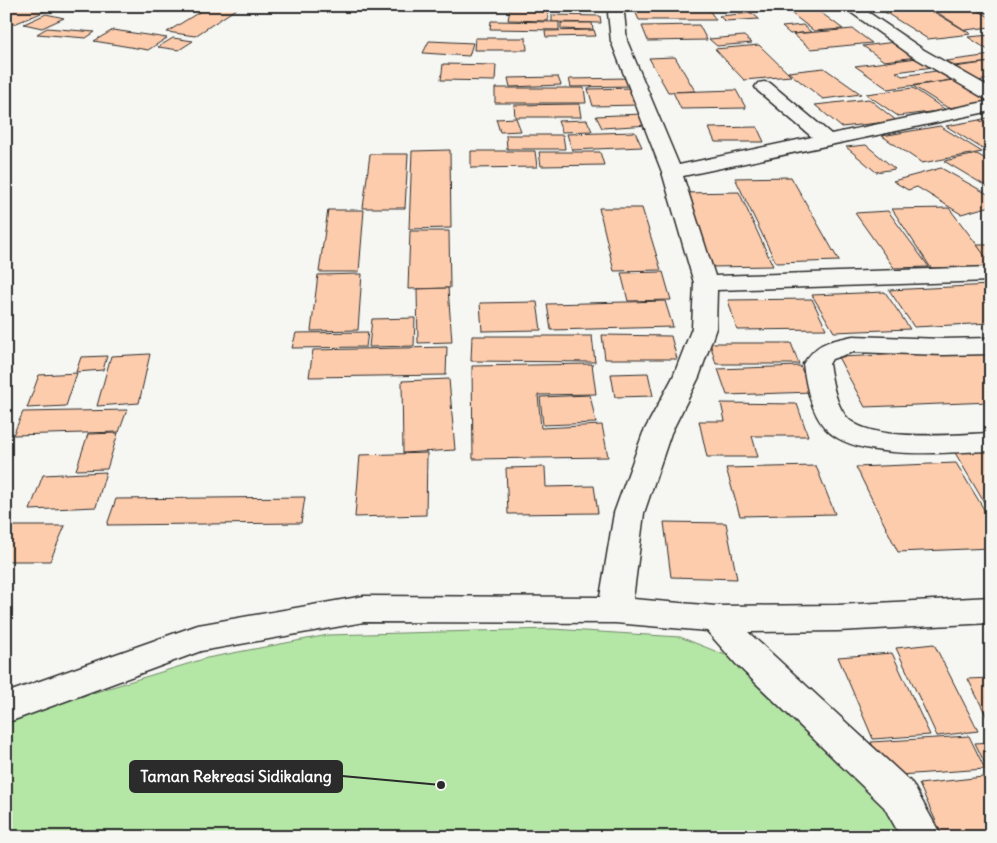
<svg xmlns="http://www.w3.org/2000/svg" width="997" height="843" font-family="Delius,sans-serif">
<rect width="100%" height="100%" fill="#f6f6f2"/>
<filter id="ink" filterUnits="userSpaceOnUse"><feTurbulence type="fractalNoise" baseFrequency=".02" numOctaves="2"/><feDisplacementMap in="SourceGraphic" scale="10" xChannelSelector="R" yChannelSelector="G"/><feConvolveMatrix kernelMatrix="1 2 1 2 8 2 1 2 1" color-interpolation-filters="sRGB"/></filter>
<g filter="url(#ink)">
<!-- green -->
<path fill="#b4e6a6" stroke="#708868" d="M 552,629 L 680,637 L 788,680 L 912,837 L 6,837 L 6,722 L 50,706 L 207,658 L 328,635 Z"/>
<!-- building -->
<g fill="#fdccac" stroke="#2b2b2b">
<path d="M 6,6 L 25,6 L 46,11 L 14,24 L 6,23 Z"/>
<path d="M 39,6 L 75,6 L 65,11 Z"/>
<path d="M 142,6 L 169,6 L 161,12 L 138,9 Z"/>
<path d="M 170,6 L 195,6 L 191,10 L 167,8 Z"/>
<path d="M 209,6 L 239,7 L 195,36 L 167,32 Z"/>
<path d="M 634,6 L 683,6 L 683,7 L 673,7 L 673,9 L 634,8 Z"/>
<path d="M 782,6 L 812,6 L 843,29 L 814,31 Z"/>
<path d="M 875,6 L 924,6 L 971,34 L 928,39 Z"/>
<path d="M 927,6 L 971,6 L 991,18 L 991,27 L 965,30 Z"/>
<path d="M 707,7 L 716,20 L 639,20 L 635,11 Z"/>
<path d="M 510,8 L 549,9 L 548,21 L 508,20 Z"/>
<path d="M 752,13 L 759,19 L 725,21 L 719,16 Z"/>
<path d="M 46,14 L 64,18 L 42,28 L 24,24 Z"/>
<path d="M 552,15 L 600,16 L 601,23 L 552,22 Z"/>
<path d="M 491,21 L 559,22 L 559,30 L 490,29 Z"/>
<path d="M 561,23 L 592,23 L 593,30 L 561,29 Z"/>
<path d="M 699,25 L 707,40 L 648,41 L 642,26 Z"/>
<path d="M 803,25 L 811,32 L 790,34 L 782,27 Z"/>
<path d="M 47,28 L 95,32 L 86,38 L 37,34 Z"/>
<path d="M 853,29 L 872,43 L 811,49 L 793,34 Z"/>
<path d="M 113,30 L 167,38 L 148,50 L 94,41 Z"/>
<path d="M 594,30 L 596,36 L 546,37 L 545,31 Z"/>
<path d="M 991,35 L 991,52 L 968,37 Z"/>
<path d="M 744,36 L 752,43 L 717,46 L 709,39 Z"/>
<path d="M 173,38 L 193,41 L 179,50 L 158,47 Z"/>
<path d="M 475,38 L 526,38 L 527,50 L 474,50 Z"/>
<path d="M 429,41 L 473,43 L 469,56 L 423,53 Z"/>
<path d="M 895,42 L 917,57 L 884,61 L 863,46 Z"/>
<path d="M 759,45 L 791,76 L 744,80 L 715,49 Z"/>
<path d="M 991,55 L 991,62 L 954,66 L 946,61 Z"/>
<path d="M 675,57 L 695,91 L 668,92 L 649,58 Z"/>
<path d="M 917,58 L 933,67 L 896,72 L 902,76 L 936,71 L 951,80 L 888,89 L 855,66 Z"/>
<path d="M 991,62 L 991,79 L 977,81 L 954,67 Z"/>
<path d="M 443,64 L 496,65 L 495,81 L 441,80 Z"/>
<path d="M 824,68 L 861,94 L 823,99 L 788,72 Z"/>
<path d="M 558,77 L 561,85 L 510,87 L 508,78 Z"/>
<path d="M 630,78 L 633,86 L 571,87 L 569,79 Z"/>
<path d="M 953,80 L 989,102 L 948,108 L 913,86 Z"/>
<path d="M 495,88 L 584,88 L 586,103 L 495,103 Z"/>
<path d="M 633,88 L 640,105 L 593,106 L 588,89 Z"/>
<path d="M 913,88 L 946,110 L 898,116 L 866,94 Z"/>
<path d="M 736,90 L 746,108 L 681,109 L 673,92 Z"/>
<path d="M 869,99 L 897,121 L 841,127 L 815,105 Z"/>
<path d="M 579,104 L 581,117 L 515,117 L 514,105 Z"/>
<path d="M 642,114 L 649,125 L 602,128 L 596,116 Z"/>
<path d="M 991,117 L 991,127 L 979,120 Z"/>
<path d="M 516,118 L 521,131 L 500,132 L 496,119 Z"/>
<path d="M 587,120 L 592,131 L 562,132 L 558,121 Z"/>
<path d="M 979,120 L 991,127 L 991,154 L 946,126 Z"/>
<path d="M 940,126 L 982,152 L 922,163 L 882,136 Z"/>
<path d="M 757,127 L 764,142 L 715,142 L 709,128 Z"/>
<path d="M 635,132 L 642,147 L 572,150 L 567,134 Z"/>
<path d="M 506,135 L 563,135 L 565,149 L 507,149 Z"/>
<path d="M 866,145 L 895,169 L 876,172 L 846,147 Z"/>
<path d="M 450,150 L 451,228 L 409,229 L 412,151 Z"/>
<path d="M 471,151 L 535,151 L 537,167 L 471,168 Z"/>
<path d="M 539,152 L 600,152 L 604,165 L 541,166 Z"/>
<path d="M 370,154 L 408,154 L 405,208 L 363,208 Z"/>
<path d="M 977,154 L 991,162 L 991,189 L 944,161 Z"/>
<path d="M 941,168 L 991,196 L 991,206 L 961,214 L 917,187 L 908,190 L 893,181 Z"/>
<path d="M 791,177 L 839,261 L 776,263 L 735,178 Z"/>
<path d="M 739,192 L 773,266 L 710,267 L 682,193 Z"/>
<path d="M 599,208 L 642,208 L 661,270 L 614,271 Z"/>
<path d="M 949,208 L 991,263 L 991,267 L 931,268 L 892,209 Z"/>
<path d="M 328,210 L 364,210 L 359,272 L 319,272 Z"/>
<path d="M 888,211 L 929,267 L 894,268 L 855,213 Z"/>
<path d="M 410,231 L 449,231 L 450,288 L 408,289 Z"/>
<path d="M 977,245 L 991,245 L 991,260 L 988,260 Z"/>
<path d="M 663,272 L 671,300 L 628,301 L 621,273 Z"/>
<path d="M 362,274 L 358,330 L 311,331 L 318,275 Z"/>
<path d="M 991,285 L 991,323 L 914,327 L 889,290 Z"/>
<path d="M 448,288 L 452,342 L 418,343 L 417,289 Z"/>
<path d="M 885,292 L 910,329 L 834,332 L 812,295 Z"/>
<path d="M 812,299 L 826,329 L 737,330 L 728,300 Z"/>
<path d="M 665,301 L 673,327 L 551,330 L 547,304 Z"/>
<path d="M 537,302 L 541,330 L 482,331 L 480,303 Z"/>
<path d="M 415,318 L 414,346 L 369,347 L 372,319 Z"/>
<path d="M 368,332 L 366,347 L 292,348 L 296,333 Z"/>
<path d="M 602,335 L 671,336 L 677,359 L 605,359 Z"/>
<path d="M 472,336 L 592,336 L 595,362 L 471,361 Z"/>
<path d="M 710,343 L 791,343 L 799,364 L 716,364 Z"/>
<path d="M 447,347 L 446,375 L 309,377 L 313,350 Z"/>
<path d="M 982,351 L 991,364 L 991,402 L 865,407 L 838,357 Z"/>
<path d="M 150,354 L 139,403 L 97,406 L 111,356 Z"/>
<path d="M 107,356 L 103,370 L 76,372 L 81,357 Z"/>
<path d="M 592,364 L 596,394 L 538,395 L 541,428 L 602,425 L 608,457 L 473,459 L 472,366 Z"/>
<path d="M 800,366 L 812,392 L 727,395 L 718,369 Z"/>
<path d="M 77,373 L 66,406 L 27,408 L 39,375 Z"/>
<path d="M 648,373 L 653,396 L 615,397 L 611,374 Z"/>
<path d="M 449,379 L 455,450 L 403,453 L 402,381 Z"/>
<path d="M 590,395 L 596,423 L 543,425 L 540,397 Z"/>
<path d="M 721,403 L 797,404 L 808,436 L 752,436 L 758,457 L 707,457 L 699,421 L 725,421 Z"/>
<path d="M 127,410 L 119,432 L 13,435 L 23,412 Z"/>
<path d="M 118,433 L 107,469 L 76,470 L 88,434 Z"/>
<path d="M 991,450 L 991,514 L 954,451 Z"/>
<path d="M 427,453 L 426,515 L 355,517 L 360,455 Z"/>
<path d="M 956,463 L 991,521 L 991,548 L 898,552 L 856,467 Z"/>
<path d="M 816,466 L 835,514 L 740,516 L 726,468 Z"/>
<path d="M 545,467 L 546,487 L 594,486 L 598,513 L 508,514 L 506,468 Z"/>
<path d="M 106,472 L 96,507 L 30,510 L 43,475 Z"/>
<path d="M 305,497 L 301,523 L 107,525 L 116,499 Z"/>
<path d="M 664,522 L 726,523 L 737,579 L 671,577 Z"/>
<path d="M 9,526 L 65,526 L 50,561 L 6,561 L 6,532 Z"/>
<path d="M 934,644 L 978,731 L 937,736 L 896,648 Z"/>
<path d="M 892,653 L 930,735 L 873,739 L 838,657 Z"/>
<path d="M 991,678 L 991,725 L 968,679 Z"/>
<path d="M 969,736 L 985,769 L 885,776 L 871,742 Z"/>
<path d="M 991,742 L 991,776 L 975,743 Z"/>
<path d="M 983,777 L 991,793 L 991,837 L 943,837 L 919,784 Z"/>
</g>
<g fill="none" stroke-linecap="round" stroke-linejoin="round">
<!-- minor casing -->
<g stroke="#2b2b2b" stroke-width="3">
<g id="minor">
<path d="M 612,6 L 627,6 L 624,13 L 627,41 L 679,165 L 812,137 L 758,91 L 755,87 L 758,83 L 764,82 L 770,83 L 831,134 L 989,101 L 912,56 L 842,6 L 859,6 L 924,50 L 991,88 L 991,111 L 683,176 L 715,276 L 991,267 L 991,281 L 717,290 L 716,328 L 699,377 L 671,433 L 644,513 L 633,599 L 716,606 L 838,605 L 991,597 L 991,623 L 838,631 L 748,632 L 912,783 L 942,837 L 901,837 L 884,807 L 736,664 L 707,631 L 615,623 L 364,622 L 201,651 L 6,723 L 6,693 L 198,625 L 364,596 L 600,597 L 614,513 L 643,433 L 673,377 L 692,328 L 694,283 L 662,172 L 611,41 L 608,13 Z"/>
<path d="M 979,6 L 991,6 L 991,13 L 986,12 Z"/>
<path d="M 853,336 L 943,339 L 991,338 L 991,354 L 943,355 L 853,352 L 832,359 L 829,364 C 832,380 835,402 845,415 C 865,444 958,434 991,433 L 991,451 C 948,452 857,462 826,429 C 811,413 806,385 803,364 C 819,341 827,342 853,336 Z"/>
</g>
</g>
<!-- minor -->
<use href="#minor" fill="#f6f6f2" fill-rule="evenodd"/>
</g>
</g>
<!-- callouts -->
<path fill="none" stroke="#2b2b2b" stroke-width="2" d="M441 785L342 776"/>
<circle fill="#2b2b2b" stroke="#f6f6f2" stroke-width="2" cx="441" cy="785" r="5"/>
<rect fill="#2b2b2b" stroke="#2b2b2b" stroke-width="2" x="130" y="761" width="212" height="31" rx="5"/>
<g font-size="16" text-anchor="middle" font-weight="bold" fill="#fff">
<text x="236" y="782">Taman Rekreasi Sidikalang</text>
</g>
<!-- margin -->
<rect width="997" height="843" fill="none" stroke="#f6f6f2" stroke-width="25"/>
<rect x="12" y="12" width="972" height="818" fill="none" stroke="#2b2b2b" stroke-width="2" filter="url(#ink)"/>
</svg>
